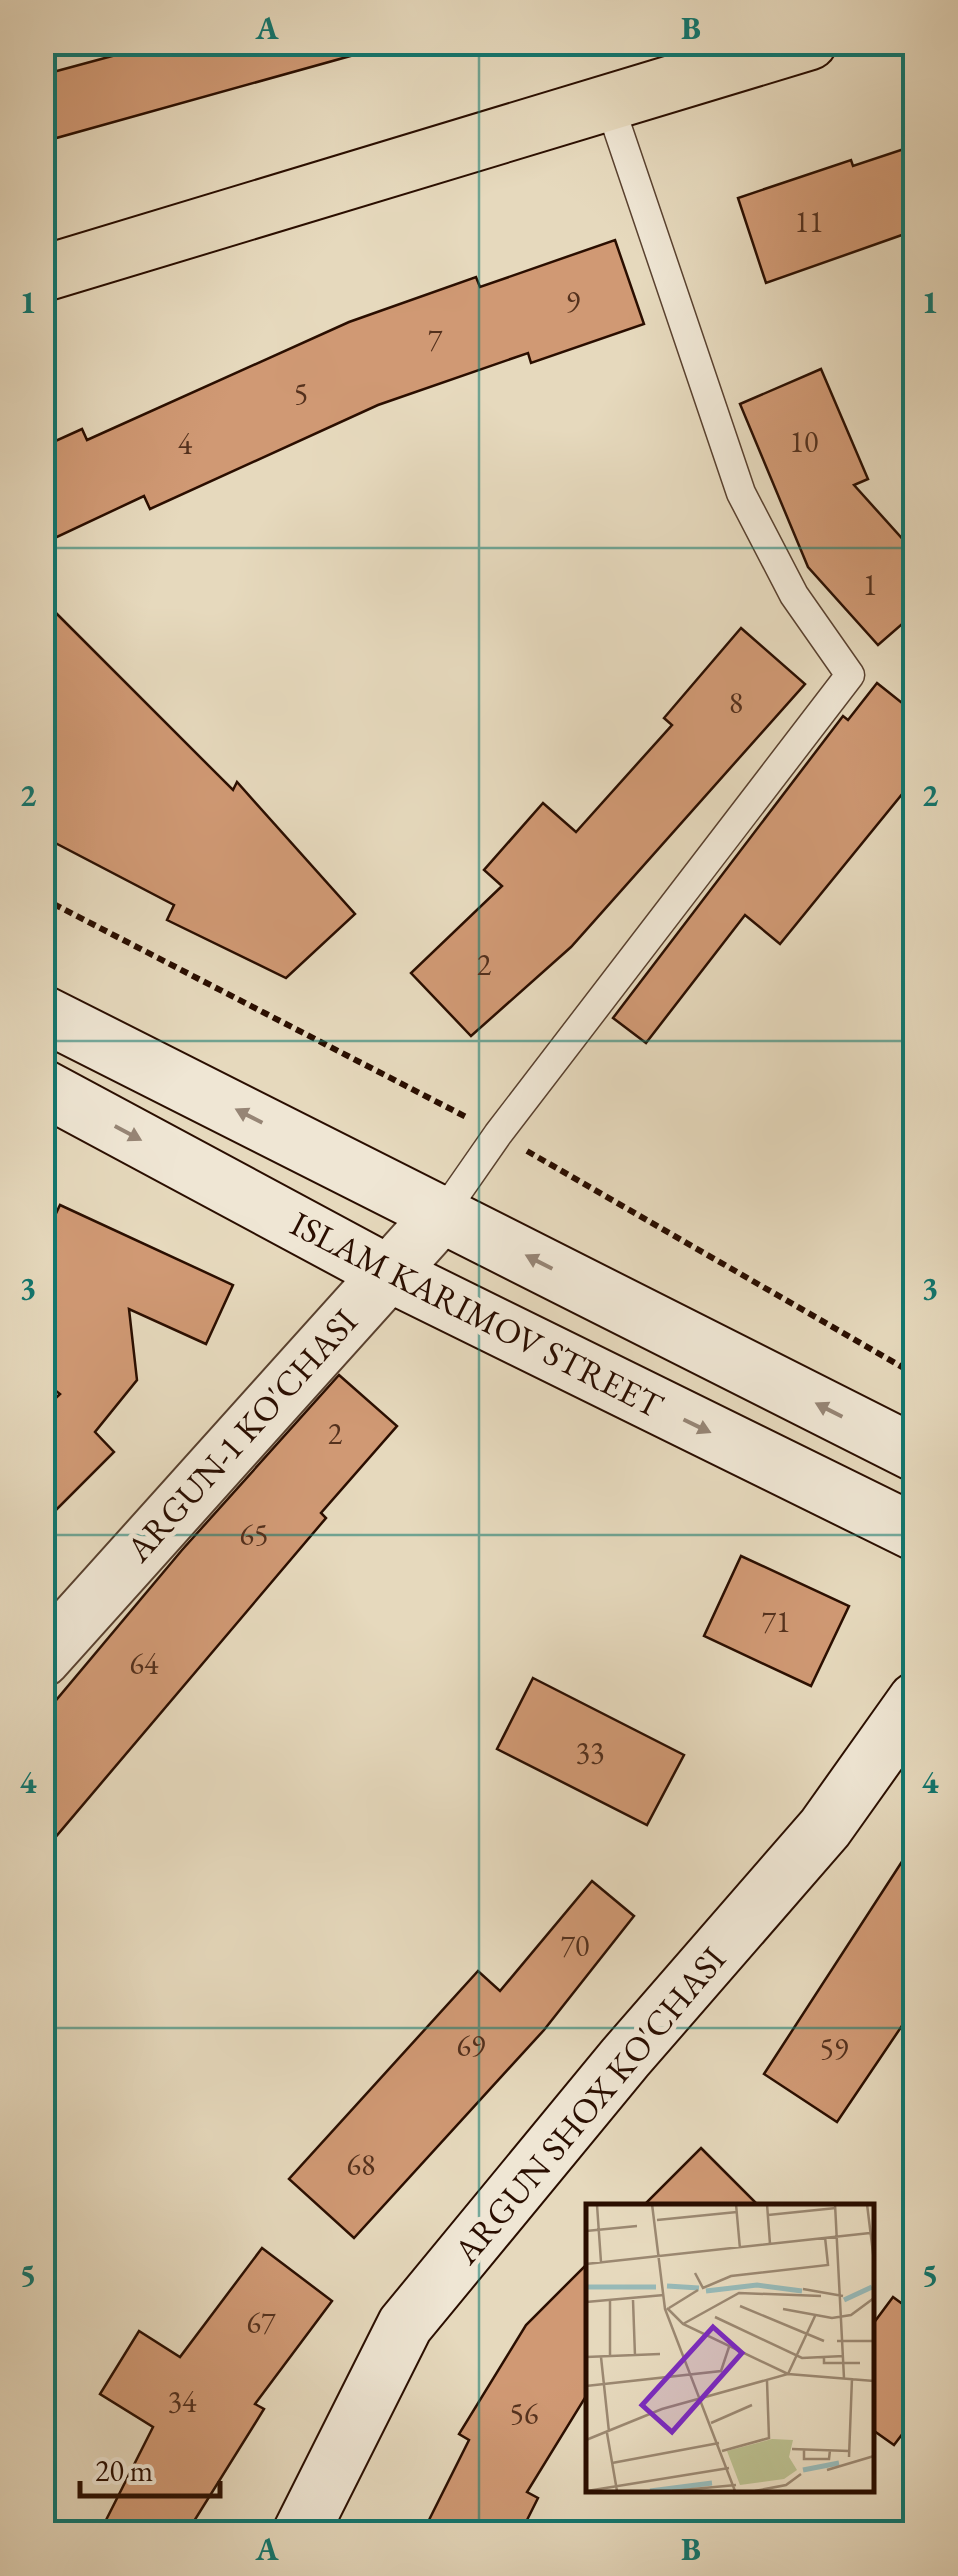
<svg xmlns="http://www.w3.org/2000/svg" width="958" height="2576" font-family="'EB Garamond',serif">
<rect width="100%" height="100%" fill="#e6d9bd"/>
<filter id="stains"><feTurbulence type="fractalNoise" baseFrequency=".002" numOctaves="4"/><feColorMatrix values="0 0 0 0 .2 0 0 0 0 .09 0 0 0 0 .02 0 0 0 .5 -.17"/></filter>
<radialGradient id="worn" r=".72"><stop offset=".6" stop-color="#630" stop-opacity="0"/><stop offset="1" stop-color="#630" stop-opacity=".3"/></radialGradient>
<!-- building -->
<g fill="#d09974" stroke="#2a0e00" stroke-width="2.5">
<path d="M 164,42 L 353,42 L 354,55 L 42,142 L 42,75 Z"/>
<path d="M 916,145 L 916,230 L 766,283 L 738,198 L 851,160 L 853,166 Z"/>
<path d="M 615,240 L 644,324 L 531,363 L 528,353 L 378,405 L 150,509 L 144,496 L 42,544 L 42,447 L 82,429 L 87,440 L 349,322 L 476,277 L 480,287 Z"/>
<path d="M 821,369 L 868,479 L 854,485 L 916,554 L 916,612 L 878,645 L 808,567 L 740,404 Z"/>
<path d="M 56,613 L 233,790 L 237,782 L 355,914 L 286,978 L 167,920 L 174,905 L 42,836 L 42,638 Z"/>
<path d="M 741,628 L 805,684 L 571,947 L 471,1036 L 411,973 L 502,886 L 484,870 L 543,803 L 576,832 L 672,725 L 664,718 Z"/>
<path d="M 877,683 L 916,714 L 916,777 L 780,944 L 745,915 L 646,1043 L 613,1018 L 843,716 L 848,720 Z"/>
<path d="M 60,1205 L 233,1285 L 206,1344 L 129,1309 L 137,1380 L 95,1432 L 114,1452 L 42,1524 L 42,1411 L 60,1394 L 42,1380 L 42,1243 Z"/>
<path d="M 339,1375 L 397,1426 L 321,1513 L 326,1518 L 42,1853 L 42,1717 L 182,1550 Z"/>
<path d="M 741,1556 L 849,1606 L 811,1686 L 704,1636 Z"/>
<path d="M 533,1678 L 684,1755 L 647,1825 L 497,1749 Z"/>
<path d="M 916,1840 L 916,2005 L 837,2122 L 764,2074 Z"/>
<path d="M 592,1881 L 634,1916 L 544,2030 L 354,2238 L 289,2179 L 478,1971 L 500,1991 Z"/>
<path d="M 701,2148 L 759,2206 L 643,2206 Z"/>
<path d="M 262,2248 L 332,2301 L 255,2404 L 264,2409 L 186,2534 L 99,2534 L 153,2427 L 100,2394 L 139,2331 L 180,2357 Z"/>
<path d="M 588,2263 L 588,2393 L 527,2492 L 538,2498 L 520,2534 L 422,2534 L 469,2440 L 459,2434 L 526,2325 Z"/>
<path d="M 893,2297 L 916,2314 L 916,2416 L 894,2445 L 870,2428 L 870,2328 Z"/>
</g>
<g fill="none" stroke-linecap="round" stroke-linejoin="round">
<!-- lane casing -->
<g stroke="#59412f" stroke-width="31">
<path id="lane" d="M 443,1213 L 498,1134 L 850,675 L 794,595 L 741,493 L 610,106"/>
</g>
<!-- street casing -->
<g stroke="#59412f" stroke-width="59">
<path id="street" d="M 42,1659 L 443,1213"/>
</g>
<!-- secondary casing -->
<g stroke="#2a0e00" stroke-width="59">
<g id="secondary">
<path d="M 42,1013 L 916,1454"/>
<path d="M 42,1087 L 386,1272 L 916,1533"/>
<path d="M 300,2534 L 405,2325 L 625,2058 L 825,1828 L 916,1700"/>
</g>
</g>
<!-- primary casing -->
<g stroke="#2a0e00" stroke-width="59">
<path id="primary" d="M 42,274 L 809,42"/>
</g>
<!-- path -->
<g stroke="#2a0e00" stroke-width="6" stroke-dasharray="8 5" stroke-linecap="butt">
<path d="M 42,898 L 468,1118"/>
<path d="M 527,1151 L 916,1375"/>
</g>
<!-- lane -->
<use href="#lane" stroke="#efe6d4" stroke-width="28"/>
<!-- street -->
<use href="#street" stroke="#efe6d4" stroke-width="55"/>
<!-- secondary -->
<use href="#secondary" stroke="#efe6d4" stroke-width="55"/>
<!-- primary -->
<use href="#primary" stroke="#e6d9bd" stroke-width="55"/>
</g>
<!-- one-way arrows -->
<defs><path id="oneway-solid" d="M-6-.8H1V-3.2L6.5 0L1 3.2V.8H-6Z" transform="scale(2.5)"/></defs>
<g fill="#968575">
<use href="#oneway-solid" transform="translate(249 1116) rotate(-153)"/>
<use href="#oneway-solid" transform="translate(128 1133) rotate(28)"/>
<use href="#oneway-solid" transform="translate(539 1262) rotate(-153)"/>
<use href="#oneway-solid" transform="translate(829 1410) rotate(-153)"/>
<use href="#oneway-solid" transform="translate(697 1426) rotate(26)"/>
</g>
<!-- grid -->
<path fill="none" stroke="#0f766e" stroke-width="2.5" stroke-opacity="0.55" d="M 479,42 L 479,2534M 42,548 L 916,548M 42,1041 L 916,1041M 42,1535 L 916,1535M 42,2028 L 916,2028"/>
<g text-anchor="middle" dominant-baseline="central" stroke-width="10" stroke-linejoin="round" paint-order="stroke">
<!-- number labels -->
<g font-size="30" fill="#54311d">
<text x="809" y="221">11</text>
<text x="573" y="301">9</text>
<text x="435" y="339">7</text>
<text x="301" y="393">5</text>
<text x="804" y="441">10</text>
<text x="185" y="443">4</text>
<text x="870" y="584">1</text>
<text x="736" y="702">8</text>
<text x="484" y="964">2</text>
<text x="335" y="1433">2</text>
<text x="254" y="1534">65</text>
<text x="776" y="1621">71</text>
<text x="144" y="1663">64</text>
<text x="590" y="1752">33</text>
<text x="575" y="1945">70</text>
<text x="471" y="2045">69</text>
<text x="834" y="2048">59</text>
<text x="361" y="2164">68</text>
<text x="261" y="2322">67</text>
<text x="182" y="2401">34</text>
<text x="524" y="2413">56</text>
</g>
<!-- street labels -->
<g font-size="35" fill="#2a0e00" stroke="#efe6d4">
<text transform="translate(477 1314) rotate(27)">ISLAM KARIMOV STREET</text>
<text transform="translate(241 1435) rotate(-48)">ARGUN-1 KO'CHASI</text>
<text transform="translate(589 2105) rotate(-50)">ARGUN SHOX KO'CHASI</text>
</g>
</g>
<!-- overview -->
<g transform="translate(586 2204)">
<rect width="288" height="288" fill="#e6d9bd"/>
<path d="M 186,235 L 207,236 L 203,253 L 211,266 L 198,275 L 154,281 L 141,247 Z" fill="#babe8e"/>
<path fill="none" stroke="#97b9b7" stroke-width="5" d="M 81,82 L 113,84M 0,83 L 70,83M 120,87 L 171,81 L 216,87M 258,96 L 286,83M 217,266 L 253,259M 64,287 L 126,279"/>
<path fill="none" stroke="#9b8871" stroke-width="2.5" d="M 66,0 L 79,105 L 149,287M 150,0 L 154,45M 181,0 L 184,40M 249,0 L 258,174M 281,0 L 288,57M 11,1 L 15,58M 182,11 L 250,4M 71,16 L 151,8M 0,27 L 51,22M 0,60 L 284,29M 109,69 L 117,84 L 145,72 L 242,61 L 239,33M 217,85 L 257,92M 47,96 L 49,152M 24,97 L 24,153M 0,98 L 78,91M 154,102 L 238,137M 81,104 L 97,120 L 202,170 L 288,177M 83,104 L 112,86M 197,105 L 246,114 L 265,111 L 288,94M 129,113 L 216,154 L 258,152M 97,120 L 153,89 L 235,92M 251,137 L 288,137M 238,152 L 238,159 L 274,159M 0,153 L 74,150M 15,153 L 23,228M 0,182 L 135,167 L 143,143M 125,219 L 166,201M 21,229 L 31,287M 0,236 L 76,205 L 202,170 L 229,112M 206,245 L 263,247M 218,245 L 218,255 L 243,255 L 244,246M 136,247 L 183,234 L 181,177M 263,253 L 266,174M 26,259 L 133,239M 241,266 L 288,252M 1,287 L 143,264M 86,287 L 150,281M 169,287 L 200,281 L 215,270"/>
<path fill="#7b2cbf" fill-opacity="0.15" stroke="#7b2cbf" stroke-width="5" d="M 127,123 L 156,149 L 86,228 L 56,201 Z"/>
<rect width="288" height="288" fill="none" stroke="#2a0e00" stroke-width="5"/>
</g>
<!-- margin -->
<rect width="958" height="2576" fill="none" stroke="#e6d9bd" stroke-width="110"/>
<!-- scale -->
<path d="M80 2481v15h140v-15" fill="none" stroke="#2a0e00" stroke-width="5"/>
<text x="95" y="2481" font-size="30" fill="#2a0e00" stroke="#efe6d4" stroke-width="8" paint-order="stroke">20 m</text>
<rect x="55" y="55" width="848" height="2466" fill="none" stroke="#0f766e" stroke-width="4"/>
<g font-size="32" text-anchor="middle" font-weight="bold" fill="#0f766e">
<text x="267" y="39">A</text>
<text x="691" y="39">B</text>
<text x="28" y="313">1</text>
<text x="930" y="313">1</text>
<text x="28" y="806">2</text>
<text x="930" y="806">2</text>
<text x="28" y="1299">3</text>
<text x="930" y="1299">3</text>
<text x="28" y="1793">4</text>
<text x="930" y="1793">4</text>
<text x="28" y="2286">5</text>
<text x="930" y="2286">5</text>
<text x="267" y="2560">A</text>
<text x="691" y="2560">B</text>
</g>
<rect width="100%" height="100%" filter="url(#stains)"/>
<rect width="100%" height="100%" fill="url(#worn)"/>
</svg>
